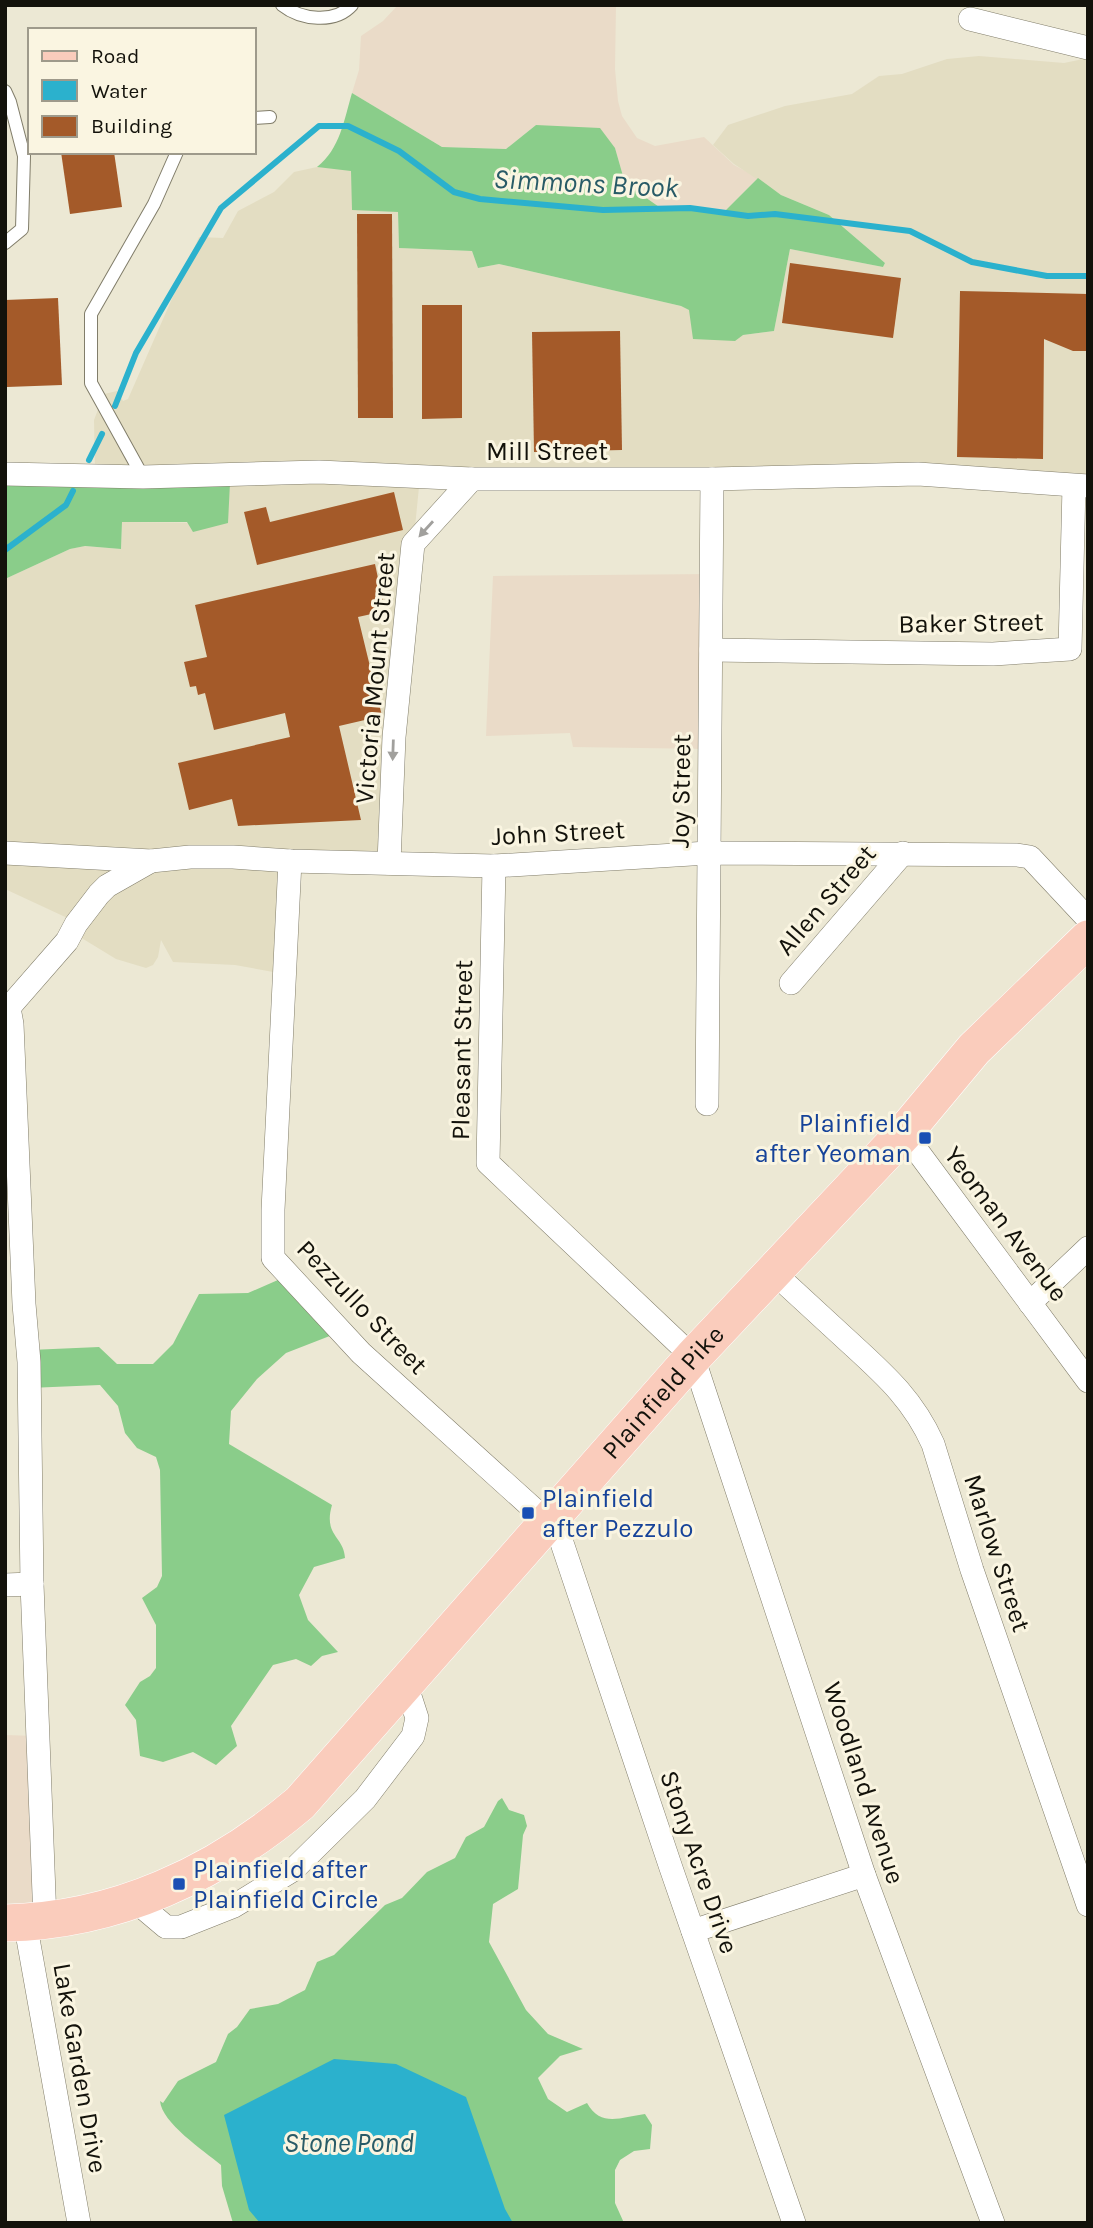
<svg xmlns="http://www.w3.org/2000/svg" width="1093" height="2228" font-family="Karla,sans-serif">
<rect width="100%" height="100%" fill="#ece8d4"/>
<!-- commercial -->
<g fill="#eadbc8">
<path d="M 398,5 L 616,5 L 615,69 L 618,101 L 622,116 L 637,138 L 655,146 L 704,137 L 734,165 L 758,178 L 725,211 L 662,209 L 625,183 L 615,148 L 536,125 L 506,149 L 442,147 L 352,93 L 359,70 L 361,36 L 383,21 Z"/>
<path d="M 712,574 L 708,749 L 573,747 L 570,733 L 486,736 L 493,576 Z"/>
<path d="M 5,1735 L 36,1736 L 45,1916 L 5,1921 Z"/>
</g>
<!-- built -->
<path fill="#e3ddc2" d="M 979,56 L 1064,63 L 1088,58 L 1088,484 L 419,487 L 394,738 L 391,854 L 302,861 L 284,974 L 235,965 L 173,962 L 161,940 L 158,957 L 153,965 L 146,968 L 116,959 L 75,934 L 76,922 L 5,889 L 5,579 L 70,549 L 84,546 L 121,549 L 122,522 L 228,523 L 95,472 L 94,420 L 104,394 L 117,391 L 123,401 L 128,399 L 199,237 L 223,238 L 238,211 L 274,192 L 294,172 L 317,167 L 351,170 L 398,212 L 399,248 L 472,251 L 478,268 L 499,264 L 681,306 L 743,335 L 774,331 L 790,249 L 883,267 L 885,263 L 829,215 L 781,195 L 734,164 L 713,145 L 728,125 L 785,106 L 852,94 L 879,76 L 902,74 L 947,59 Z"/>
<!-- forest -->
<g fill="#8acd8a">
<path d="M 352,93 L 442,147 L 506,149 L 536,125 L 600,128 L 615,148 L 625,183 L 662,209 L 725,211 L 758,178 L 781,195 L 829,215 L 885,263 L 883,267 L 790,249 L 774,331 L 743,335 L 735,341 L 693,339 L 689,310 L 681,306 L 499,264 L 478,268 L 472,251 L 399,248 L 398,212 L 352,210 L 351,171 L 317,167 C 340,149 344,120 352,93 Z"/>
<path d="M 5,473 L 230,483 L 228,523 L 193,532 L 187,522 L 122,522 L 121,549 L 85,546 L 70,549 L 5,579 Z"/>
<path d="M 287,1276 L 340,1332 L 286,1353 L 257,1379 L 231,1411 L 229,1444 L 332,1505 C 323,1536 344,1536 345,1558 L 314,1567 L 299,1595 L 308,1620 L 338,1652 L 322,1656 L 311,1666 L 296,1659 L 273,1665 L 231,1726 L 237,1746 L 216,1765 L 193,1752 L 163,1762 L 140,1756 L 136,1720 L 125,1705 L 140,1682 L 150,1676 L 156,1668 L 156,1625 L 142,1598 L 157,1587 L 162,1576 L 160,1470 L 156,1457 L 137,1448 L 125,1433 L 118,1406 L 100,1385 L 29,1388 L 30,1350 L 99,1347 L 117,1364 L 153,1364 L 173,1344 L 199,1294 L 248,1293 Z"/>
<path d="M 502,1798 L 509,1810 L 524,1815 L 527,1826 L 523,1835 L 518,1889 L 493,1904 L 489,1942 L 526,2010 L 548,2034 L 583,2049 L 560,2056 L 538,2078 L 548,2099 L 567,2112 L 587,2103 C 601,2128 621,2117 645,2114 L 652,2125 L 650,2149 L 634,2151 L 620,2160 L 615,2170 L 615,2203 L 624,2223 L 233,2223 L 222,2186 L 221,2165 C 203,2150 162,2123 160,2101 L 163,2103 L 178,2081 L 216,2062 L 228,2034 L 237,2027 L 250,2009 L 278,2004 L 305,1990 L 317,1962 L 334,1955 L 385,1905 L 402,1898 L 427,1872 L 455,1858 L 466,1837 L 484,1827 L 498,1801 Z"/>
</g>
<!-- water -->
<path fill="#2bb1cd" d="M 334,2059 L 396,2064 L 466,2097 L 505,2209 L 513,2223 L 260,2223 L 249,2210 L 224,2115 Z"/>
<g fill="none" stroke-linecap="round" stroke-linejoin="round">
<!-- stream -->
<g stroke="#2bb1cd" stroke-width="6">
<path d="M 115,406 L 136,353 L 221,208 L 319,126 L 348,126 L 399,151 L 454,192 L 480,199 L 603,210 L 690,208 L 748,216 L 775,214 L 910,231 L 972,262 L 1047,276 L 1088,276"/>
<path d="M 89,460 L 102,434"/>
<path d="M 5,550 L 66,505 L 73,491"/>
</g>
</g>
<!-- building -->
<g fill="#a45a29">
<path d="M 61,152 L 114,152 L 122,207 L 70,214 Z"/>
<path d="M 357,214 L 392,214 L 393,418 L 358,418 Z"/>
<path d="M 790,263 L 901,278 L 893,338 L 782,323 Z"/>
<path d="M 960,291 L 1088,294 L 1088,351 L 1073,351 L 1044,339 L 1043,459 L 957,457 Z"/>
<path d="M 58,298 L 62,385 L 7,387 L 5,300 Z"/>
<path d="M 422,305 L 462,305 L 462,418 L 422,419 Z"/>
<path d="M 620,331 L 622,450 L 534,452 L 532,332 Z"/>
<path d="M 394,492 L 403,530 L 257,565 L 244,512 L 266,507 L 270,522 Z"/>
<path d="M 375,564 L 385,611 L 358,617 L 382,716 L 339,726 L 361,820 L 238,826 L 232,799 L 189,810 L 178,763 L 290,737 L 285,713 L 214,730 L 205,693 L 198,695 L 196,686 L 190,687 L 184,662 L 207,657 L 195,605 Z"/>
</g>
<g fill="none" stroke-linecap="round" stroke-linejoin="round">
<!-- service casing -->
<g stroke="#817d6a" stroke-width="14">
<g id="service">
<path d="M 282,5 C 301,20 335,24 352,5"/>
<path d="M 5,91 L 10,102 L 24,156 L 22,229 L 5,243"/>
<path d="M 254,118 L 270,117"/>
<path d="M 143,477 L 91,383 L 91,314 L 154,204 L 177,152"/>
</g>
</g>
<!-- minor casing -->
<g stroke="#817d6a" stroke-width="24">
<g id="minor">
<path d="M 970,19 L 1088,48"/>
<path d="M 5,474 L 143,477 L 319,472 L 472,479 L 712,479 L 918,474 L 1088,486"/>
<path d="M 711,650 L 993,654 L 1070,649 L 1074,486"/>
<path d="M 5,853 L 151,861 L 190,857 L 233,857 L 290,861 L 494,866 L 708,853 L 1017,855 L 1030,857 L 1088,919"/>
<path d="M 290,861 L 273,1210 L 273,1258 L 361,1353 L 558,1531 L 671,1868 L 794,2223"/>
<path d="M 389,863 L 394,737 L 413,544 L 472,479"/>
<path d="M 494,866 L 488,1163 L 693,1357 L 864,1875 L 993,2223"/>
<path d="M 791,983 L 903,853"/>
<path d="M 9,1008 L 12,1024 L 24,1304 L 29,1362 L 32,1584 L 45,1920"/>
<path d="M 5,1012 L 67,941 L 76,924 L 99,894 L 107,886 L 151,861"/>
<path d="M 707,1104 L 712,479"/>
<path d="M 904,1133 L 1088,1381"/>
<path d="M 773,1272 C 798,1295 823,1318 848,1341 C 884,1374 913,1399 933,1444 L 972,1570 L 1088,1905"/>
<path d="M 1030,1303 L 1088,1248"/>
<path d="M 5,1585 L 32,1584"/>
<path d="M 134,1900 L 166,1927 L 181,1927 L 234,1906 L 293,1870 L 365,1799 L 413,1736 L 417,1718 L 406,1684"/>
<path d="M 25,1922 L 79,2223"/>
<path d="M 693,1931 L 864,1875"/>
</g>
</g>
<!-- primary casing -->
<g stroke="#fff" stroke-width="38">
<g id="primary">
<path id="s1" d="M 5,1923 C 116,1921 216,1874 300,1803 L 693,1357 L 904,1133 L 974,1049 L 1088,939"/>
</g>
</g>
<!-- service -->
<use href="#service" stroke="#fff" stroke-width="12"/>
<!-- minor -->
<use href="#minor" stroke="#fff" stroke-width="23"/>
<!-- primary -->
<use href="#primary" stroke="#faccbc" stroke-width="37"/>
</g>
<!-- one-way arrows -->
<defs><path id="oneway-solid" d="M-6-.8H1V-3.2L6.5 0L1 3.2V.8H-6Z" transform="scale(1.75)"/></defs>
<g fill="#a1a09d">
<use href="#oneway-solid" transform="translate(426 529) rotate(132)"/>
<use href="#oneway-solid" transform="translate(393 750) rotate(92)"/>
</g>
<!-- markers -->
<g fill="#1a4fb4" stroke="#faf5e1" stroke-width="2.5">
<rect x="918" y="1131" width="14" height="14" rx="3.5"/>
<rect x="521" y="1506" width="14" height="14" rx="3.5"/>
<rect x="172" y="1877" width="14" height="14" rx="3.5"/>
</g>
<g text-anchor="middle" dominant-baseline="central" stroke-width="6" stroke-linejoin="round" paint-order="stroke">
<!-- street labels -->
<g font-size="26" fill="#13120b" stroke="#faf5e1">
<text x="547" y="451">Mill Street</text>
<text transform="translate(971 623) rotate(-1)">Baker Street</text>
<text transform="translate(375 678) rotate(-85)">Victoria Mount Street</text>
<text transform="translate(681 791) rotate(-89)">Joy Street</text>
<text transform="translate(558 833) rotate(-3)">John Street</text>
<text transform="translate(826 900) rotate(-49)">Allen Street</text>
<text transform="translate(462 1050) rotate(-89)">Pleasant Street</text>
<text transform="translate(1006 1224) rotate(53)">Yeoman Avenue</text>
<text transform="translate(362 1307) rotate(46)">Pezzullo Street</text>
<text stroke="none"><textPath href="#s1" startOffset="873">Plainfield Pike</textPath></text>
<text transform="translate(997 1553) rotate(72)">Marlow Street</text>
<text transform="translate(864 1783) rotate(72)">Woodland Avenue</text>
<text transform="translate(699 1862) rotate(71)">Stony Acre Drive</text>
<text transform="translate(80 2068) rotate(80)">Lake Garden Drive</text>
</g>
<!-- transit labels -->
<g font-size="26" fill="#164399" stroke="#faf5e1" text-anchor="start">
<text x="911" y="1123" text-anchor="end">Plainfield<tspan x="911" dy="30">after Yeoman</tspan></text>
<text x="542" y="1498">Plainfield<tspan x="542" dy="30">after Pezzulo</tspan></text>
<text x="193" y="1869">Plainfield after<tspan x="193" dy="30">Plainfield Circle</tspan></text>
</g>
<!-- water labels -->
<g font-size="28" font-style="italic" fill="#285b67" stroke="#faf5e1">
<text transform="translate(586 183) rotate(3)">Simmons Brook</text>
<text x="349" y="2142">Stone Pond</text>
</g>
</g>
<!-- border -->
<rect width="1093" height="2228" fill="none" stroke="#13120b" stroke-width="14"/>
<!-- legend -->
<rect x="28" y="28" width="228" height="126" fill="#faf5e1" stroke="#9e9a8b" stroke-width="2"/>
<rect x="42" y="51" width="35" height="10" fill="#faccbc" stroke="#9e9a8b" stroke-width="2"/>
<text x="91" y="63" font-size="21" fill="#13120b">Road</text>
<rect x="42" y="80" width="35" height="21" fill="#2bb1cd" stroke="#9e9a8b" stroke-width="2"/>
<text x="91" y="98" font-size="21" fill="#13120b">Water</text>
<rect x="42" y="116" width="35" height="21" fill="#a45a29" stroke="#9e9a8b" stroke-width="2"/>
<text x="91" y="133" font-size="21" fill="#13120b">Building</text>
</svg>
